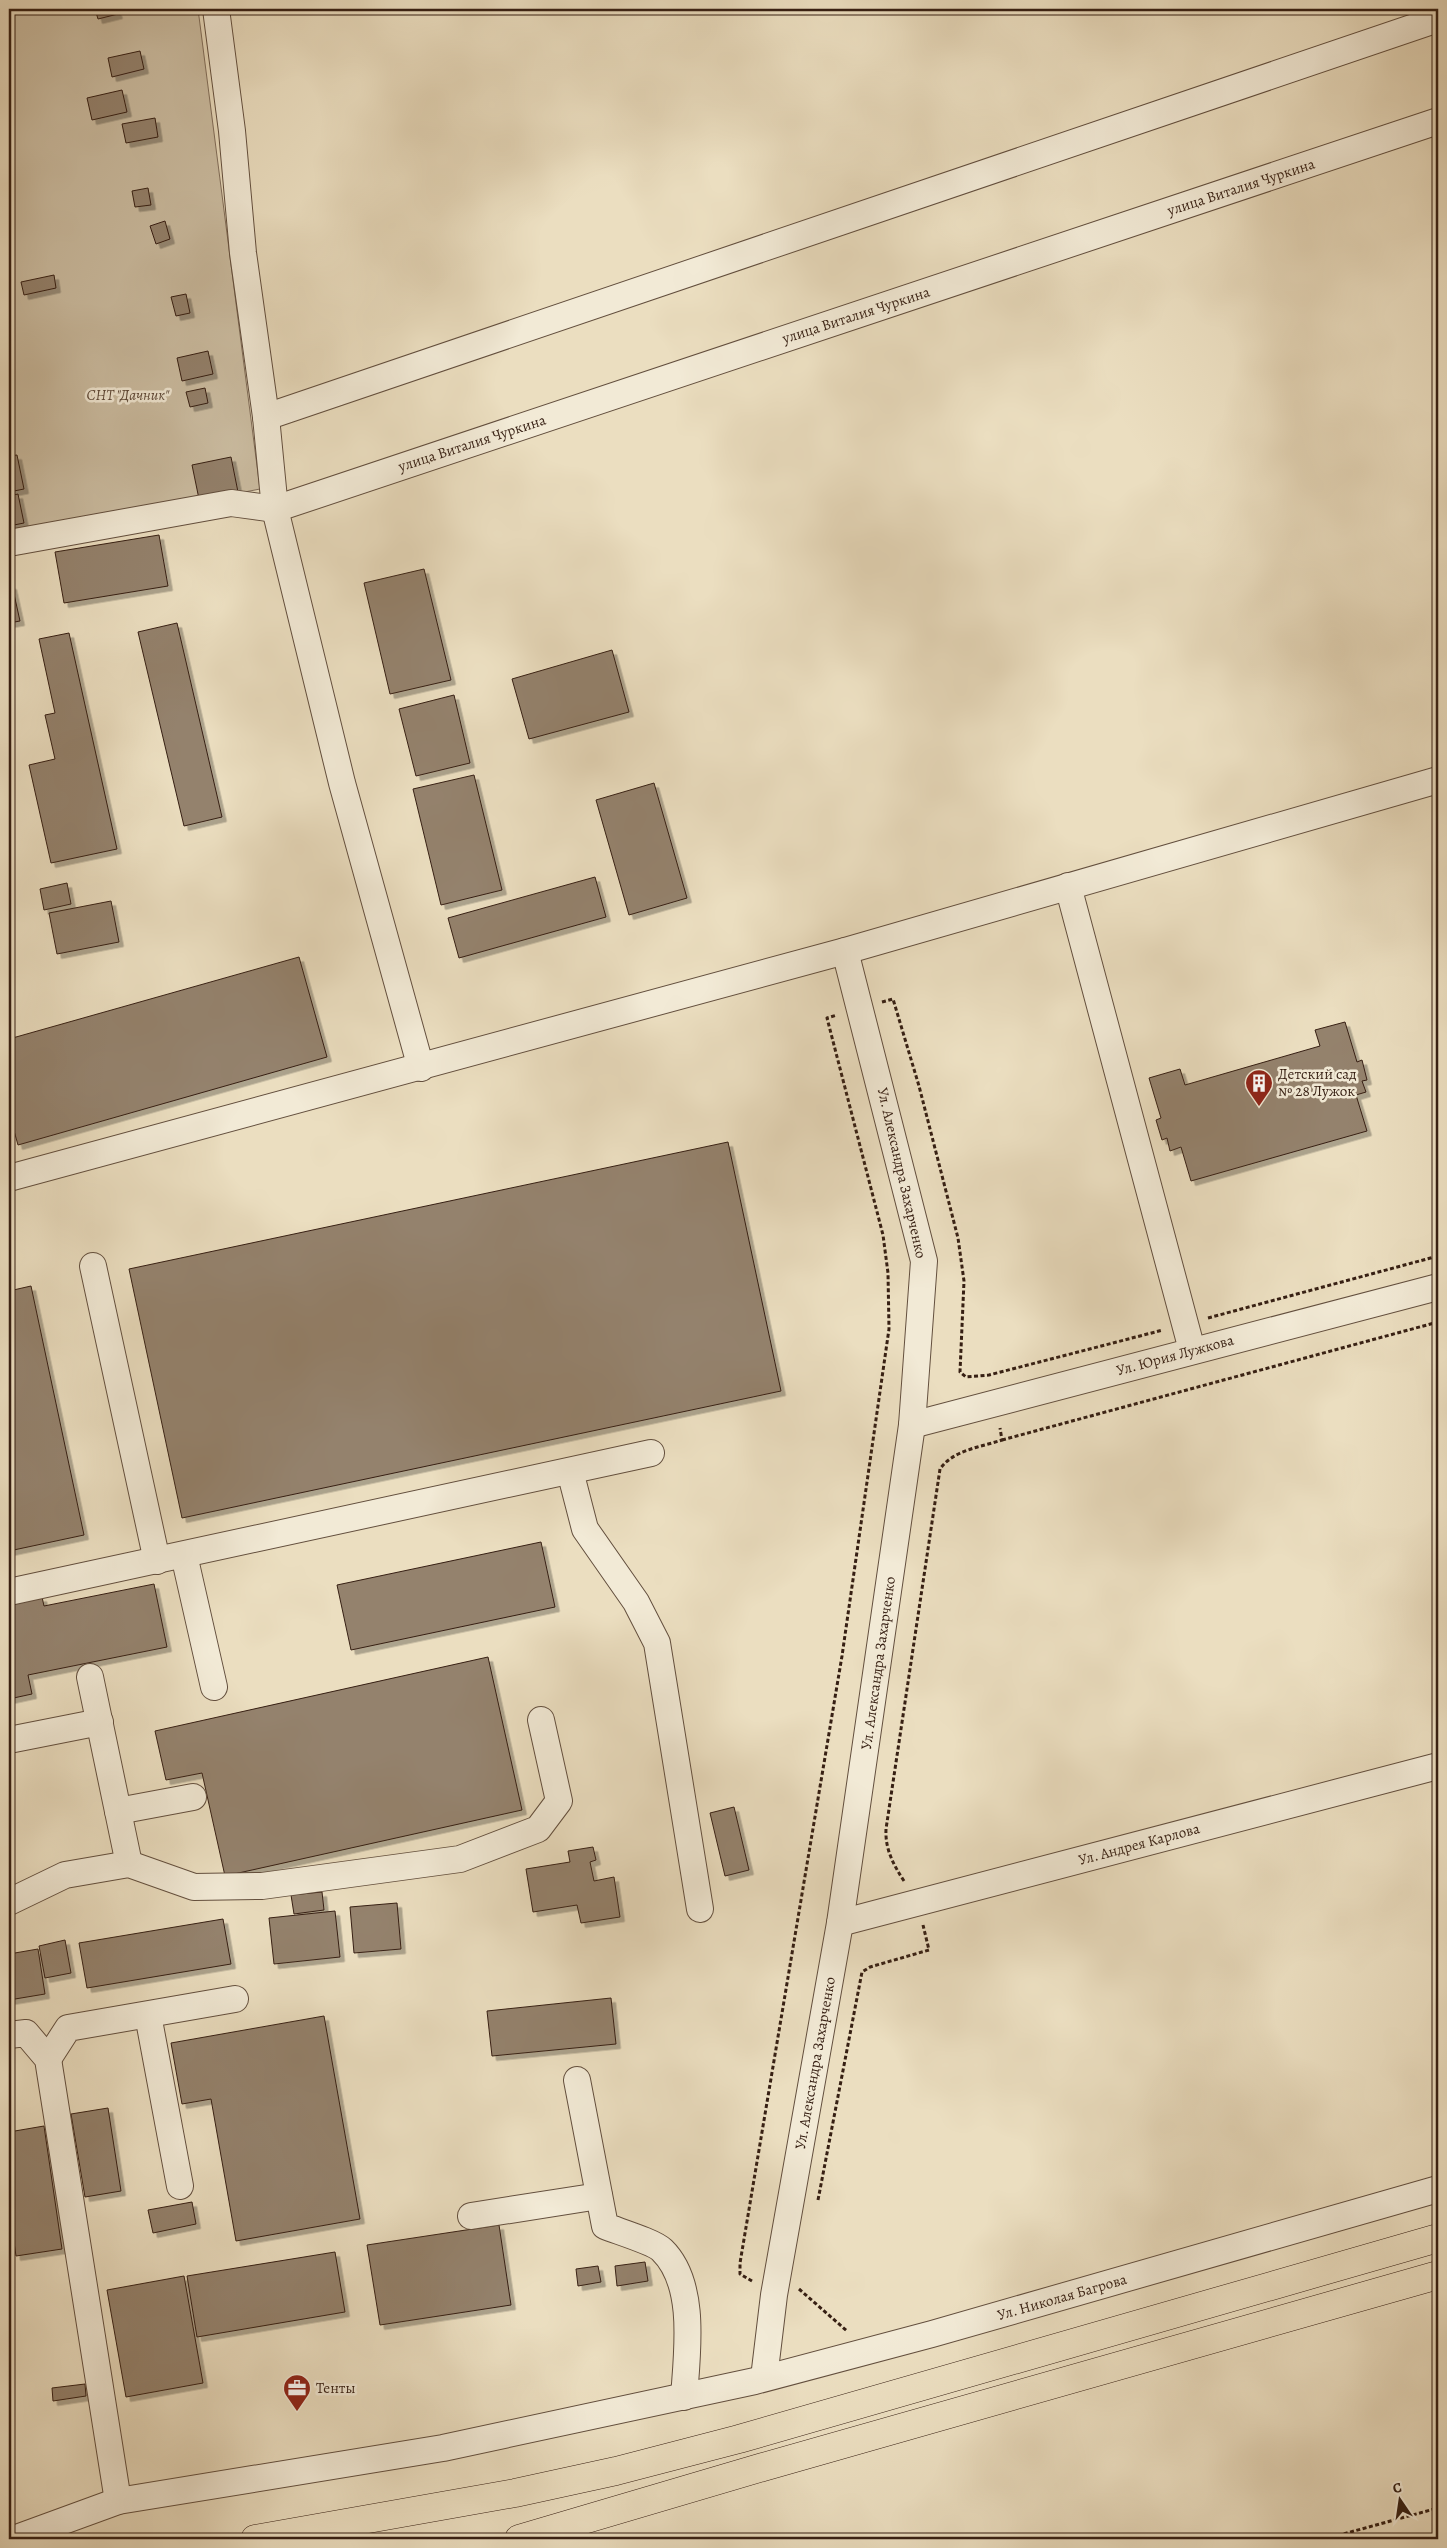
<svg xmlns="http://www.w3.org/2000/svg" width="1447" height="2548" font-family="Alegreya,serif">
<defs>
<filter id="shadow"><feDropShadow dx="4.5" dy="4.5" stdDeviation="0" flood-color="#0004"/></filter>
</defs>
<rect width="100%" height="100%" fill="#ebdec0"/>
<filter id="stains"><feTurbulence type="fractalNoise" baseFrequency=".004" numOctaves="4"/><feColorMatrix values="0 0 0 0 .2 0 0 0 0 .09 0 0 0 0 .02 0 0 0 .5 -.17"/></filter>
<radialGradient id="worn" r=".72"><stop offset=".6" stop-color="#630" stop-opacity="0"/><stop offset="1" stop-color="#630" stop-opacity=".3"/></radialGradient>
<!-- green -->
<path fill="#ccbea3" stroke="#816e5b" d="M 35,9 L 198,9 L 260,489 L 9,538 L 9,14 Z"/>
<!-- building -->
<g fill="#94826d" stroke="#361f13" filter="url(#shadow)">
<path d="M 95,9 L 116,9 L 118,14 L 98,19 Z"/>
<path d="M 140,51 L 144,69 L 112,77 L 108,58 Z"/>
<path d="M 122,90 L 127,112 L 92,120 L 87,98 Z"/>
<path d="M 155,118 L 158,137 L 126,143 L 122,124 Z"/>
<path d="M 148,188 L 151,205 L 135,207 L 132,191 Z"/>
<path d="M 165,221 L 170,239 L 156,244 L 150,226 Z"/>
<path d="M 54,275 L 56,288 L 24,295 L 21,282 Z"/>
<path d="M 186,294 L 190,313 L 176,316 L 171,297 Z"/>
<path d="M 208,351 L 213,374 L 182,381 L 177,358 Z"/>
<path d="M 205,388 L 208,403 L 190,407 L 186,392 Z"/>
<path d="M 17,455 L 24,489 L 9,492 L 9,456 Z"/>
<path d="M 231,457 L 238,492 L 199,499 L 192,465 Z"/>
<path d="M 18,494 L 24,523 L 9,526 L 9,496 Z"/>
<path d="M 159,535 L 168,586 L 64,603 L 55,552 Z"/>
<path d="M 424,569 L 451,680 L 390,694 L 364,583 Z"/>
<path d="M 9,585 L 12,585 L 20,621 L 9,623 Z"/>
<path d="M 177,623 L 222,817 L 184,826 L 138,632 Z"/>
<path d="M 69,633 L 117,849 L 51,863 L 29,765 L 55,759 L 45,715 L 55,713 L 39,639 Z"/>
<path d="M 612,650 L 629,712 L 529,739 L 512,679 Z"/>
<path d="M 454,695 L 470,763 L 416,776 L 399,709 Z"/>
<path d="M 474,775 L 502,890 L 441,905 L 413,789 Z"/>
<path d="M 654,783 L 687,898 L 629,915 L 596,800 Z"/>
<path d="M 595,877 L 606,917 L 459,958 L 448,918 Z"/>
<path d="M 67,883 L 71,904 L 44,910 L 40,889 Z"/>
<path d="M 111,901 L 119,942 L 57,954 L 49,913 Z"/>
<path d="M 299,957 L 327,1057 L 18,1145 L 9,1113 L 9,1039 Z"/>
<path d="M 1345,1022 L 1357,1062 L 1362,1060 L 1367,1080 L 1362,1081 L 1366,1092 L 1356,1095 L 1367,1131 L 1191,1181 L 1181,1147 L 1170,1151 L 1167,1138 L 1162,1140 L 1156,1120 L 1161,1118 L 1149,1078 L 1180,1069 L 1185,1085 L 1320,1046 L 1315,1030 Z"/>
<path d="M 728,1142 L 781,1391 L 182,1518 L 129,1269 Z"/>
<path d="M 31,1286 L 84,1535 L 9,1551 L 9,1291 Z"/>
<path d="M 541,1542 L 555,1607 L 351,1650 L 337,1585 Z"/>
<path d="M 154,1584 L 167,1647 L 28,1675 L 32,1694 L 9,1699 L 9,1604 L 42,1597 L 44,1606 Z"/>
<path d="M 488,1657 L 522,1810 L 225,1876 L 202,1773 L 166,1780 L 155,1731 Z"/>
<path d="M 734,1807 L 749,1870 L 725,1876 L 710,1813 Z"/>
<path d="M 593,1847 L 596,1860 L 590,1862 L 594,1881 L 614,1877 L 620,1917 L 581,1923 L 577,1905 L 533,1912 L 526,1869 L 570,1862 L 568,1851 Z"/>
<path d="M 322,1892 L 324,1910 L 294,1914 L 291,1895 Z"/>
<path d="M 397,1903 L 401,1949 L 354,1953 L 350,1907 Z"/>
<path d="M 335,1911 L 340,1957 L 274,1964 L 269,1918 Z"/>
<path d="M 223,1919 L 231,1964 L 87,1988 L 79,1943 Z"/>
<path d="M 65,1940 L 71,1973 L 45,1978 L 39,1946 Z"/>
<path d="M 38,1949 L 45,1994 L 9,2000 L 9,1954 Z"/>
<path d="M 611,1998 L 616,2044 L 492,2056 L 487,2011 Z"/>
<path d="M 324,2016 L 360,2219 L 236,2241 L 211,2099 L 182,2104 L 171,2043 Z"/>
<path d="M 108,2108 L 121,2191 L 85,2197 L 71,2114 Z"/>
<path d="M 44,2126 L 62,2249 L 16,2256 L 9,2208 L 9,2132 Z"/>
<path d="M 192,2202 L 196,2224 L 153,2233 L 148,2210 Z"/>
<path d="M 499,2225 L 511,2305 L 380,2325 L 367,2245 Z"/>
<path d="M 335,2252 L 345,2312 L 197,2337 L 187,2276 Z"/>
<path d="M 645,2262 L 648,2281 L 617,2286 L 615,2266 Z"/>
<path d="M 598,2266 L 601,2282 L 578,2286 L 576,2269 Z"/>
<path d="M 184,2276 L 203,2383 L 126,2397 L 107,2290 Z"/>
<path d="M 85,2384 L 86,2396 L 53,2401 L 52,2388 Z"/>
</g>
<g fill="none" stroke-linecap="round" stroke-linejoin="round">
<!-- minor casing -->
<g stroke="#634f3e" stroke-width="28">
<g id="minor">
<path d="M 216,9 L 232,131 L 243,253 L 266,417 L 275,509 L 342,783 L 421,1068"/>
<path d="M 266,417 L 1438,19"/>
<path d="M 9,543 L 231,503 L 275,509 L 1438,121"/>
<path d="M 1068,886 L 1192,1350"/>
<path d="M 9,1178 L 845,951 L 1438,780"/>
<path d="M 93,1266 L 157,1561"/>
<path d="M 912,1425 L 1438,1287"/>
<path d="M 570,1471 L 585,1529 L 636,1602 L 657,1643 L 700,1909"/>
<path d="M 184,1555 L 214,1687"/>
<path d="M 9,1592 L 651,1453"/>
<path d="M 90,1677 L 129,1864"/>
<path d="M 9,1740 L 100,1722"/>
<path d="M 118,1811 L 193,1797"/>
<path d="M 9,1902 L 65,1875 L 129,1864 L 194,1887 L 262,1886 L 460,1859 L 538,1829 L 559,1801 L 541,1720"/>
<path d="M 840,1923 L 1438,1766"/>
<path d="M 148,2015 L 180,2186"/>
<path d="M 9,2035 L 26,2033 L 48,2059 L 118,2501"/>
<path d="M 48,2059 L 68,2028 L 235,1999"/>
<path d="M 577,2080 L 605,2226 C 617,2231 654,2242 662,2250 C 697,2284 687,2353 684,2397"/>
<path d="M 471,2216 L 599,2196"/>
<path d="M 764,2378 L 774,2295 L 840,1923 L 912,1425 L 924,1261 L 845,951"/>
<path d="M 14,2539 L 118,2501 L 443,2448 L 755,2381 L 932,2334 L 1438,2189"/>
</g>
</g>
<!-- major casing -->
<g stroke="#361f13" stroke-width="29">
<g id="major">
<path d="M 255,2539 L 515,2493 L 616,2471 L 739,2439 L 1438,2238"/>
<path d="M 519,2539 L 763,2467 L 1438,2275"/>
</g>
</g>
<!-- path -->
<g stroke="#361f13" stroke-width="3" stroke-dasharray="4 2.5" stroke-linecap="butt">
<path d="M 882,1002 L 893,999 L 919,1086 L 958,1238 L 964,1281 L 960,1372 L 966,1377 L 989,1375 L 1163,1330"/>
<path d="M 1208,1318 L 1438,1256"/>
<path d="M 1002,1440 L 1438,1322"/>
<path d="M 904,1881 C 893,1864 885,1849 886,1829 L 940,1469 C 953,1450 981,1447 1002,1440 L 1000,1428"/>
<path d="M 818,2200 L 862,1972 L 870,1967 L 929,1950 L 923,1925"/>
<path d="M 752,2281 L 740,2274 L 740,2263 L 842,1656 L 889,1329 L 888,1273 L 883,1235 L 827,1018 L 837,1015"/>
<path d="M 799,2289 L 847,2331"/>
<path d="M 1325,2539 L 1438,2508"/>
</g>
<!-- minor -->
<use href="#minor" stroke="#f2ead6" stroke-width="26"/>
<!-- major -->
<use href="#major" stroke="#ebdec0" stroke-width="28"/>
</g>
<!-- icons -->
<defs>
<g id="building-pin" transform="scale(1.4375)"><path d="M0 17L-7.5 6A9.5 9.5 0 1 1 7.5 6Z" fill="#8f2418" stroke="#f2ead6"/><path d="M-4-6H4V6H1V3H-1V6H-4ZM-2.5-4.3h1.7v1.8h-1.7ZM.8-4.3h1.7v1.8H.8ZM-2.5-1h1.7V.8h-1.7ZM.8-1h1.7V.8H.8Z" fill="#fff"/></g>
<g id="office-pin" transform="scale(1.4375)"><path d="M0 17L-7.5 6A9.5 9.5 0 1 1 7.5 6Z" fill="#8f2418" stroke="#f2ead6"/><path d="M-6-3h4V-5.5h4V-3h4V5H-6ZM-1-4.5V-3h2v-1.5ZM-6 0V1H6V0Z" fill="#fff"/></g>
</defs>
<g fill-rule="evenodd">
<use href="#building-pin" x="1259" y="1083"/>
<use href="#office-pin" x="297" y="2388"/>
</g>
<g text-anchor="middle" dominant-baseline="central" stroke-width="5" stroke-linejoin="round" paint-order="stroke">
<!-- street labels -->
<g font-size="15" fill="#361f13" stroke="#f2ead6">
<text transform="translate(1241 187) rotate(-18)">улица Виталия Чуркина</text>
<text transform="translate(856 315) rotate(-18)">улица Виталия Чуркина</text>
<text transform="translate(472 443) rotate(-18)">улица Виталия Чуркина</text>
<text transform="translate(902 1173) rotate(77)">Ул. Александра Захарченко</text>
<text transform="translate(1175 1355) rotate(-15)">Ул. Юрия Лужкова</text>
<text transform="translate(878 1663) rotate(-82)">Ул. Александра Захарченко</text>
<text transform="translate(1139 1844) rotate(-15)">Ул. Андрея Карлова</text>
<text transform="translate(815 2063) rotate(-80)">Ул. Александра Захарченко</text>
<text transform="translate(1062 2297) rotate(-16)">Ул. Николая Багрова</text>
</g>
<!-- park labels -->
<g font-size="15" font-style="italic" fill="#5c4737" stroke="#f2ead6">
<text x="128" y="395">СНТ "Дачник"</text>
</g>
<!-- poi labels -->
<g font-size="15" fill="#361f13" stroke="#f2ead6" text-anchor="start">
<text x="1278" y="1074">Детский сад<tspan x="1278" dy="17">№ 28 Лужок</tspan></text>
<text x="316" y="2388">Тенты</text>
</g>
</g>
<!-- margin -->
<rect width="1447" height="2548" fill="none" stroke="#ebdec0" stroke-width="30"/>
<rect x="10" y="10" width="1427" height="2528" fill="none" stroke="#361f13" stroke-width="2.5"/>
<rect x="15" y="15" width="1417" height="2518" fill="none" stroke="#361f13"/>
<!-- north arrow -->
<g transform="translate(1400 2500) rotate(347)" stroke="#f2ead6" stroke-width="4" paint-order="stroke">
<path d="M0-4L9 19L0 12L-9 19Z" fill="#361f13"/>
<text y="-8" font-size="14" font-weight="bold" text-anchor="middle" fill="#361f13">С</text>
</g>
<rect width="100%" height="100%" filter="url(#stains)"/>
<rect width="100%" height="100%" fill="url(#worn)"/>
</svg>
